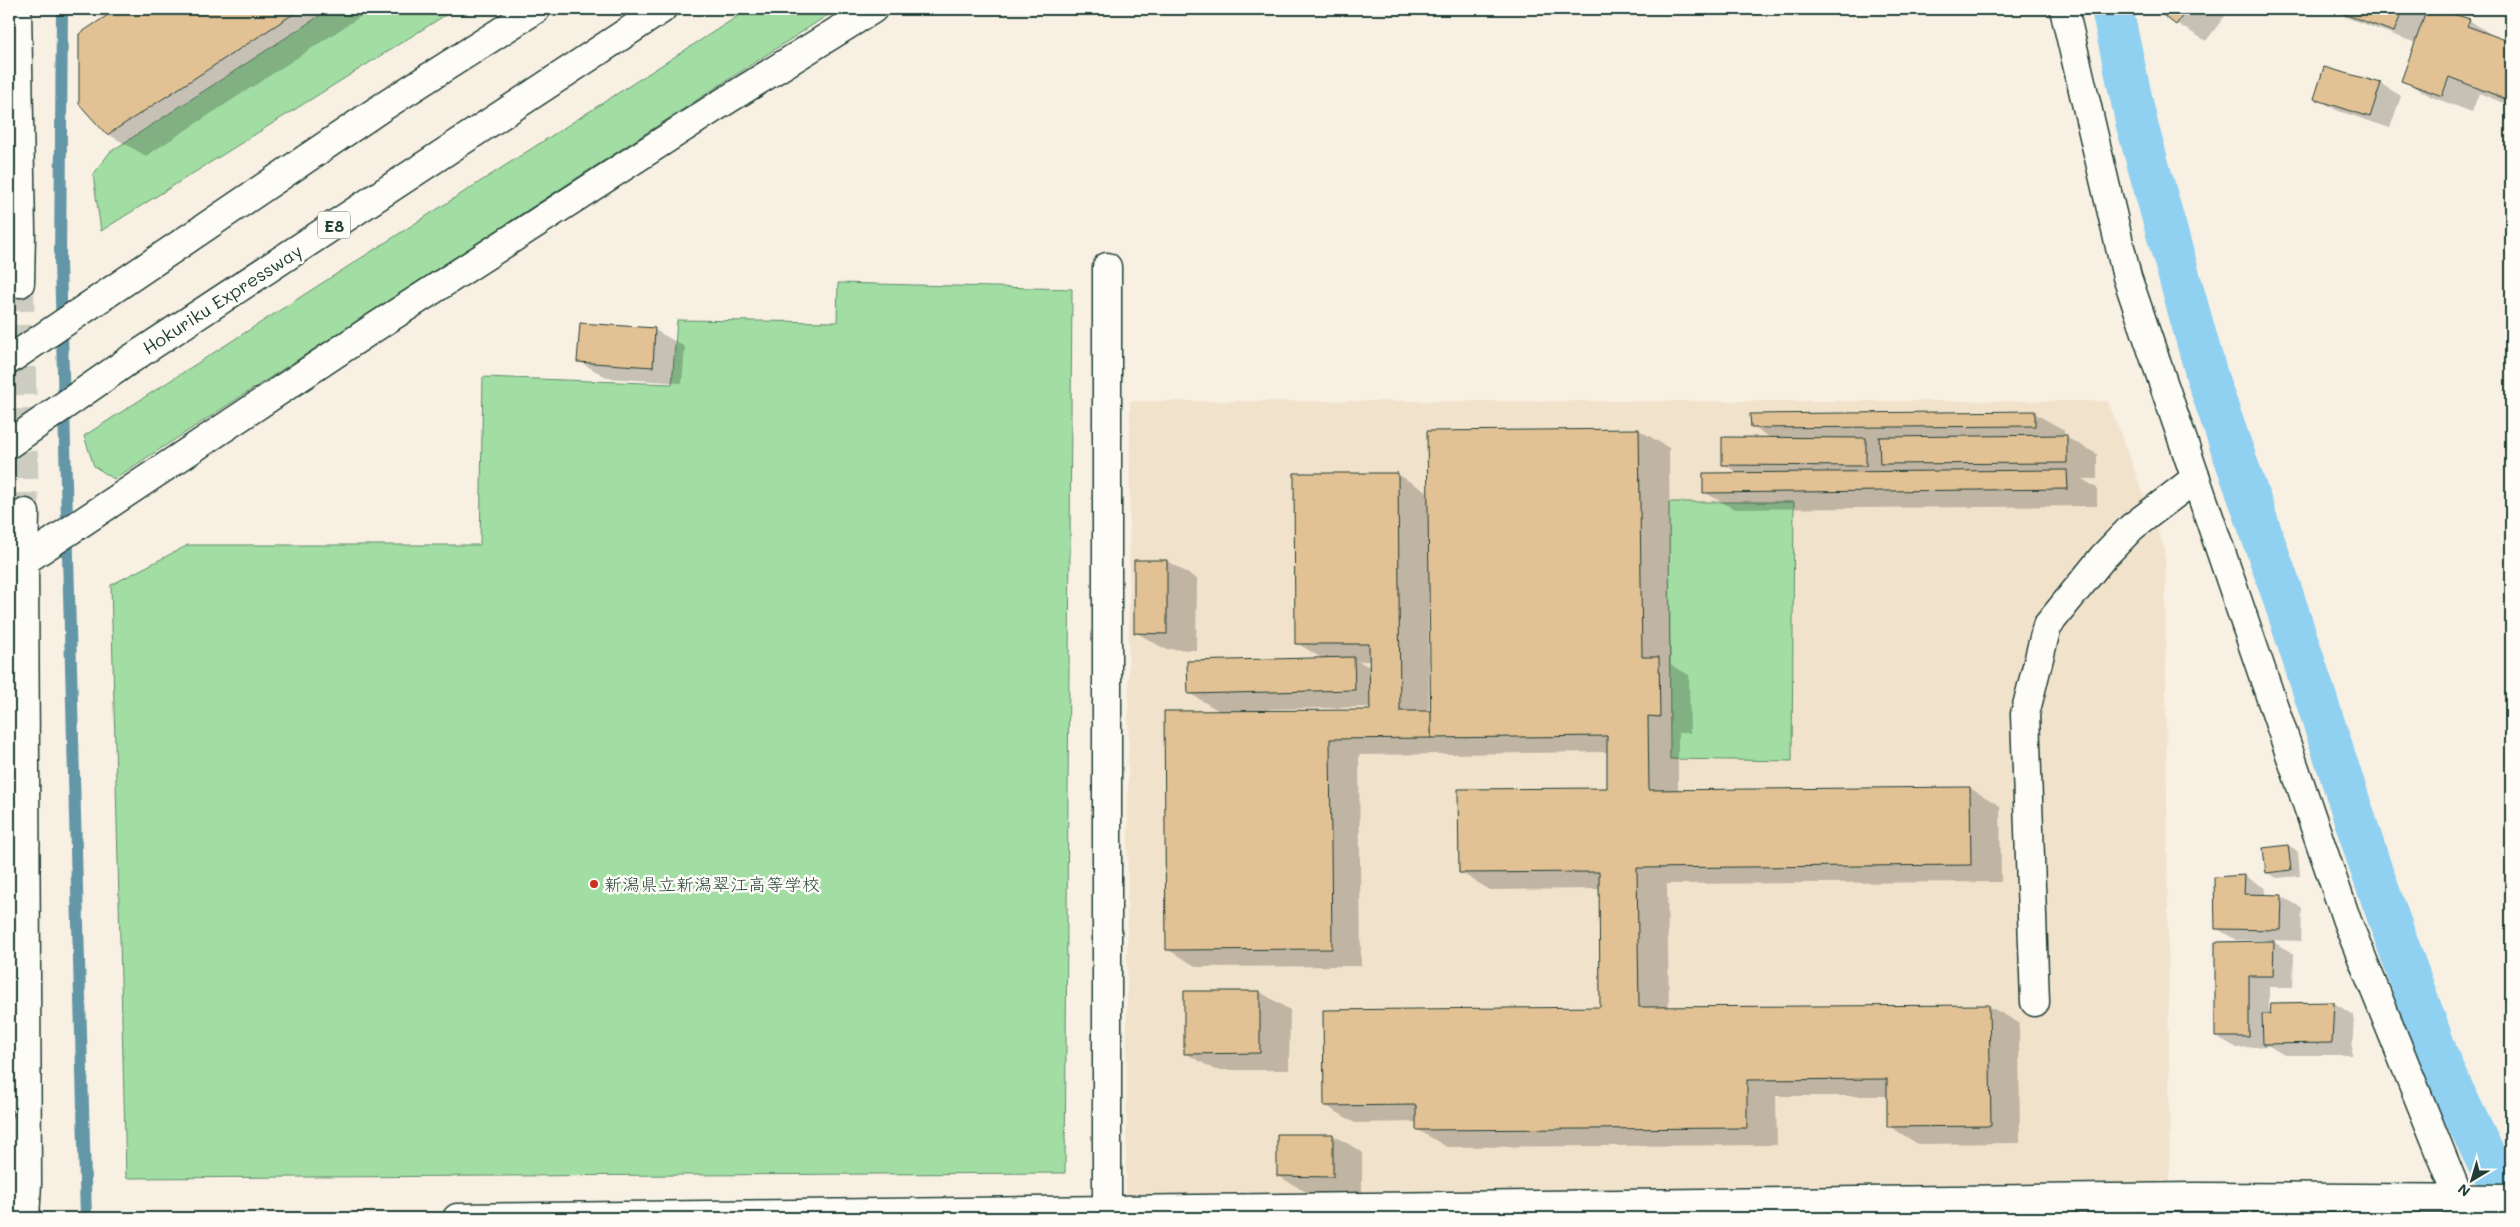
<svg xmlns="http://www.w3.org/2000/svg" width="2520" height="1227" font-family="Mali,'Klee One',sans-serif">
<rect width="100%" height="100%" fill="#f8f0e3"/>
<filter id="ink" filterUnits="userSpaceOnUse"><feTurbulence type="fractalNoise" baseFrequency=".02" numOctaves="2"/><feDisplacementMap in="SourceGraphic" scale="10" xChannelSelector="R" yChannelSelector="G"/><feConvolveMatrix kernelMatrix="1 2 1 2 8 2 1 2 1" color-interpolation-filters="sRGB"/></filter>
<g filter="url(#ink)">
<!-- built -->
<path fill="#f1e2cc" d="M 1130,401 L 2108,401 L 2165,550 L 2170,1182 L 1126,1195 Z"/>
<!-- green -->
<g fill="#a2dda3" stroke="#608d6c">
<path d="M 330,9 L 455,9 L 101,231 L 93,175 L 110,152 Z"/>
<path d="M 749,9 L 837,9 L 114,479 L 94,466 L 84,436 Z"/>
<path d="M 838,283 L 1072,289 L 1065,1173 L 126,1178 L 111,585 L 188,545 L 480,545 L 483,377 L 672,384 L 677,320 L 837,322 Z"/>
<path d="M 1669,502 L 1794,502 L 1792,761 L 1670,759 Z"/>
</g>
<!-- shadow -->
<g fill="#0003" fill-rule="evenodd">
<path d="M 119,9 L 372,9 L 146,156 L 108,134 L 81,34 Z"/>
<path d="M 2157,9 L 2230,9 L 2206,41 L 2176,23 Z"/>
<path d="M 2331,9 L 2432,9 L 2469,20 L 2498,39 L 2511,43 L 2511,106 L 2479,93 L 2472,112 L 2432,97 L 2403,80 L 2416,43 L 2348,18 Z"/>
<path d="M 2381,84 L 2401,96 L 2390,128 L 2336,110 L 2316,98 Z"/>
<path d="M 581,325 L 655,330 L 685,347 L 682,383 L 608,378 L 578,361 Z"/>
<path d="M 2034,413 L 2064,430 L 2064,436 L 2097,454 L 2097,479 L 2082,479 L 2097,488 L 2097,506 L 1734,509 L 1704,492 L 1740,474 L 1724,464 L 1771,438 L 1752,427 Z"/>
<path d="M 1639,430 L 1669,448 L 1671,665 L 1689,675 L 1690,733 L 1678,733 L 1678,791 L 1970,788 L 2000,806 L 2001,882 L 1667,884 L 1669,1008 L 1989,1006 L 2019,1023 L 2020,1143 L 1918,1144 L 1889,1126 L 1888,1096 L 1776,1096 L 1777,1145 L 1447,1147 L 1418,1130 L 1418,1122 L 1355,1123 L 1325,1105 L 1602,1009 L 1600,889 L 1490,890 L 1460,872 L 1609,790 L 1608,752 L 1359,755 L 1361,966 L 1197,967 L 1167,949 L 1221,712 L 1189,693 L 1323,659 L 1297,643 L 1397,474 L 1429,493 ZM 1428,592 L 1430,592 L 1432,712 L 1429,712 ZM 1358,661 L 1370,661 L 1370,667 ZM 1371,707 L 1371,711 L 1269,712 L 1269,709 Z"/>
<path d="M 1167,561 L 1197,579 L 1196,650 L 1165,649 L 1135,632 Z"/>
<path d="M 2288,846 L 2298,852 L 2300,876 L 2277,878 L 2267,873 Z"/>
<path d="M 2245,876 L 2265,888 L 2265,896 L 2281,896 L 2302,908 L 2301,941 L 2270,940 L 2294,954 L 2293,987 L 2269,987 L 2269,1020 L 2334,1003 L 2354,1015 L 2352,1055 L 2284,1055 L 2269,1046 L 2237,1048 L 2216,1036 L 2265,942 L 2265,940 L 2236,940 L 2216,928 Z"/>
<path d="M 1260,992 L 1290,1010 L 1289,1070 L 1215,1070 L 1185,1053 Z"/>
<path d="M 1333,1135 L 1362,1152 L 1362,1193 L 1308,1193 L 1278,1176 Z"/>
</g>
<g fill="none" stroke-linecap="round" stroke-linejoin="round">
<!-- stream -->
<path stroke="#6396a6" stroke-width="12" d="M 62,9 L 60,262 L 86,1218"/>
<!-- canal -->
<path stroke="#90d1f2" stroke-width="42" d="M 2112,9 L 2137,125 L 2208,380 L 2282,593 L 2370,866 L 2442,1068 L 2487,1161 L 2511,1200"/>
</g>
<!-- building -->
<g fill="#e2c295" stroke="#1f3d34">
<path d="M 117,9 L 301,9 L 107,135 L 79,104 L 79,34 Z"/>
<path d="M 2155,9 L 2187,9 L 2176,25 Z"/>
<path d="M 2330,9 L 2403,9 L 2394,32 Z"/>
<path d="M 2427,9 L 2436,9 L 2470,19 L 2467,26 L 2511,42 L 2511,101 L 2449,77 L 2442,96 L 2401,81 Z"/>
<path d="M 2324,67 L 2381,83 L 2370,117 L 2314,99 Z"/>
<path d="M 580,323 L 655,328 L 653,367 L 577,362 Z"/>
<path d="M 2035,411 L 2035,426 L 1751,428 L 1750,414 Z"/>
<path d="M 1639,429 L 1642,657 L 1659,657 L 1660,717 L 1648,716 L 1649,790 L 1970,787 L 1971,865 L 1637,868 L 1639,1007 L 1989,1005 L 1991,1126 L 1887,1127 L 1887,1079 L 1747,1080 L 1747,1128 L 1416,1130 L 1416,1105 L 1324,1106 L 1323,1010 L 1600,1007 L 1599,872 L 1459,873 L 1458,789 L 1607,788 L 1607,736 L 1431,738 L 1427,431 Z"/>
<path d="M 2067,435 L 2067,463 L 1880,464 L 1879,437 Z"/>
<path d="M 1722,437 L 1866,438 L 1866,466 L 1722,465 Z"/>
<path d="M 2067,470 L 2068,489 L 1703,493 L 1703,473 Z"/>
<path d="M 1294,473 L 1398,473 L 1400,711 L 1431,711 L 1431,738 L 1330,739 L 1332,949 L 1166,950 L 1164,711 L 1370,710 L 1369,644 L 1295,644 Z"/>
<path d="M 1134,560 L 1167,560 L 1167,634 L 1134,633 Z"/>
<path d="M 1354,657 L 1355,690 L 1188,694 L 1187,661 Z"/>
<path d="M 2288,845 L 2291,870 L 2266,873 L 2263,848 Z"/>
<path d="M 2245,875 L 2244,894 L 2282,895 L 2281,930 L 2215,929 L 2214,877 Z"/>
<path d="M 2274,941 L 2273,976 L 2249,976 L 2249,1037 L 2215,1037 L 2215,942 Z"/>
<path d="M 1184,991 L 1260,991 L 1260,1053 L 1184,1054 Z"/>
<path d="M 2334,1002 L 2332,1043 L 2263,1044 L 2262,1014 L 2270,1014 L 2271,1003 Z"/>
<path d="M 1277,1134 L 1333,1134 L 1333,1177 L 1277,1176 Z"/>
</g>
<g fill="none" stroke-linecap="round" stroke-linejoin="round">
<!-- minor-tunnel -->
<path stroke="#cdccc0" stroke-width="28" stroke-dasharray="28 14" stroke-linecap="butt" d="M 20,283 L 25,513"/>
<!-- minor casing -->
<g stroke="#1f3d34" stroke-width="31">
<g id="minor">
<path d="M 17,9 L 21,232 L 20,283"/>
<path d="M 2064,9 L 2127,277 L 2347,921 L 2459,1198 L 2473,1218"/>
<path d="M 1107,267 L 1107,1210"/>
<path d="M 9,571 L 366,333 L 714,108 L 873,9"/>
<path d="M 2035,1002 L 2025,714 L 2047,626 L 2103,557 L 2132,527 L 2196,478"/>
<path d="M 25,1218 L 27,1183 L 24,559 L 25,513"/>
<path d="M 457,1218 L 2196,1197 L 2511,1199"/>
</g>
</g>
<!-- highway casing -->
<g stroke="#1f3d34" stroke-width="31">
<g id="highway">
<path d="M 9,360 L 381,108 L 536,9"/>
<path d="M 9,444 L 128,361 L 662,9"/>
</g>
</g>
<!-- minor -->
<use href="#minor" stroke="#fdfcf7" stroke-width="28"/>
<!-- highway -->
<use href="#highway" stroke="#fdfcf7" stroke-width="28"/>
</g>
</g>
<!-- markers -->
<circle fill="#c8321e" stroke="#fdfcf7" stroke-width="2" cx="594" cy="884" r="5"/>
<g text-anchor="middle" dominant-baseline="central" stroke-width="5" stroke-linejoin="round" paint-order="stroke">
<!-- shield labels -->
<rect fill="#fdfcf7" stroke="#62766e" stroke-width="1" x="318" y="211.5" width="32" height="27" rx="4"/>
<g font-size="16" font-weight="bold" fill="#1f3d34">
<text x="334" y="225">E8</text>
</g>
<!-- street labels -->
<g font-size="18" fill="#1f3d34" stroke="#fdfcf7">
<text transform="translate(222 299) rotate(-33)">Hokuriku Expressway</text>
</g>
<!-- poi labels -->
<g font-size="18" fill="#1f3d34" stroke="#fdfcf7" text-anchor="start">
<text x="604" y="884">新潟県立新潟翠江高等学校</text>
</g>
</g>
<!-- margin -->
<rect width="2520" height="1227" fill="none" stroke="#fdfcf7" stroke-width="30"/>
<rect x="15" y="15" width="2490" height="1197" fill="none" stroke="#1f3d34" stroke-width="2" filter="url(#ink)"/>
<!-- north arrow -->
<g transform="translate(2472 1180) rotate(218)" stroke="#fdfcf7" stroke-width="4" paint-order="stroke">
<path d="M0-4L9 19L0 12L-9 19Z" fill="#1f3d34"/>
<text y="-8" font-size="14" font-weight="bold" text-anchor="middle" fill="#1f3d34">N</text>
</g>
</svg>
